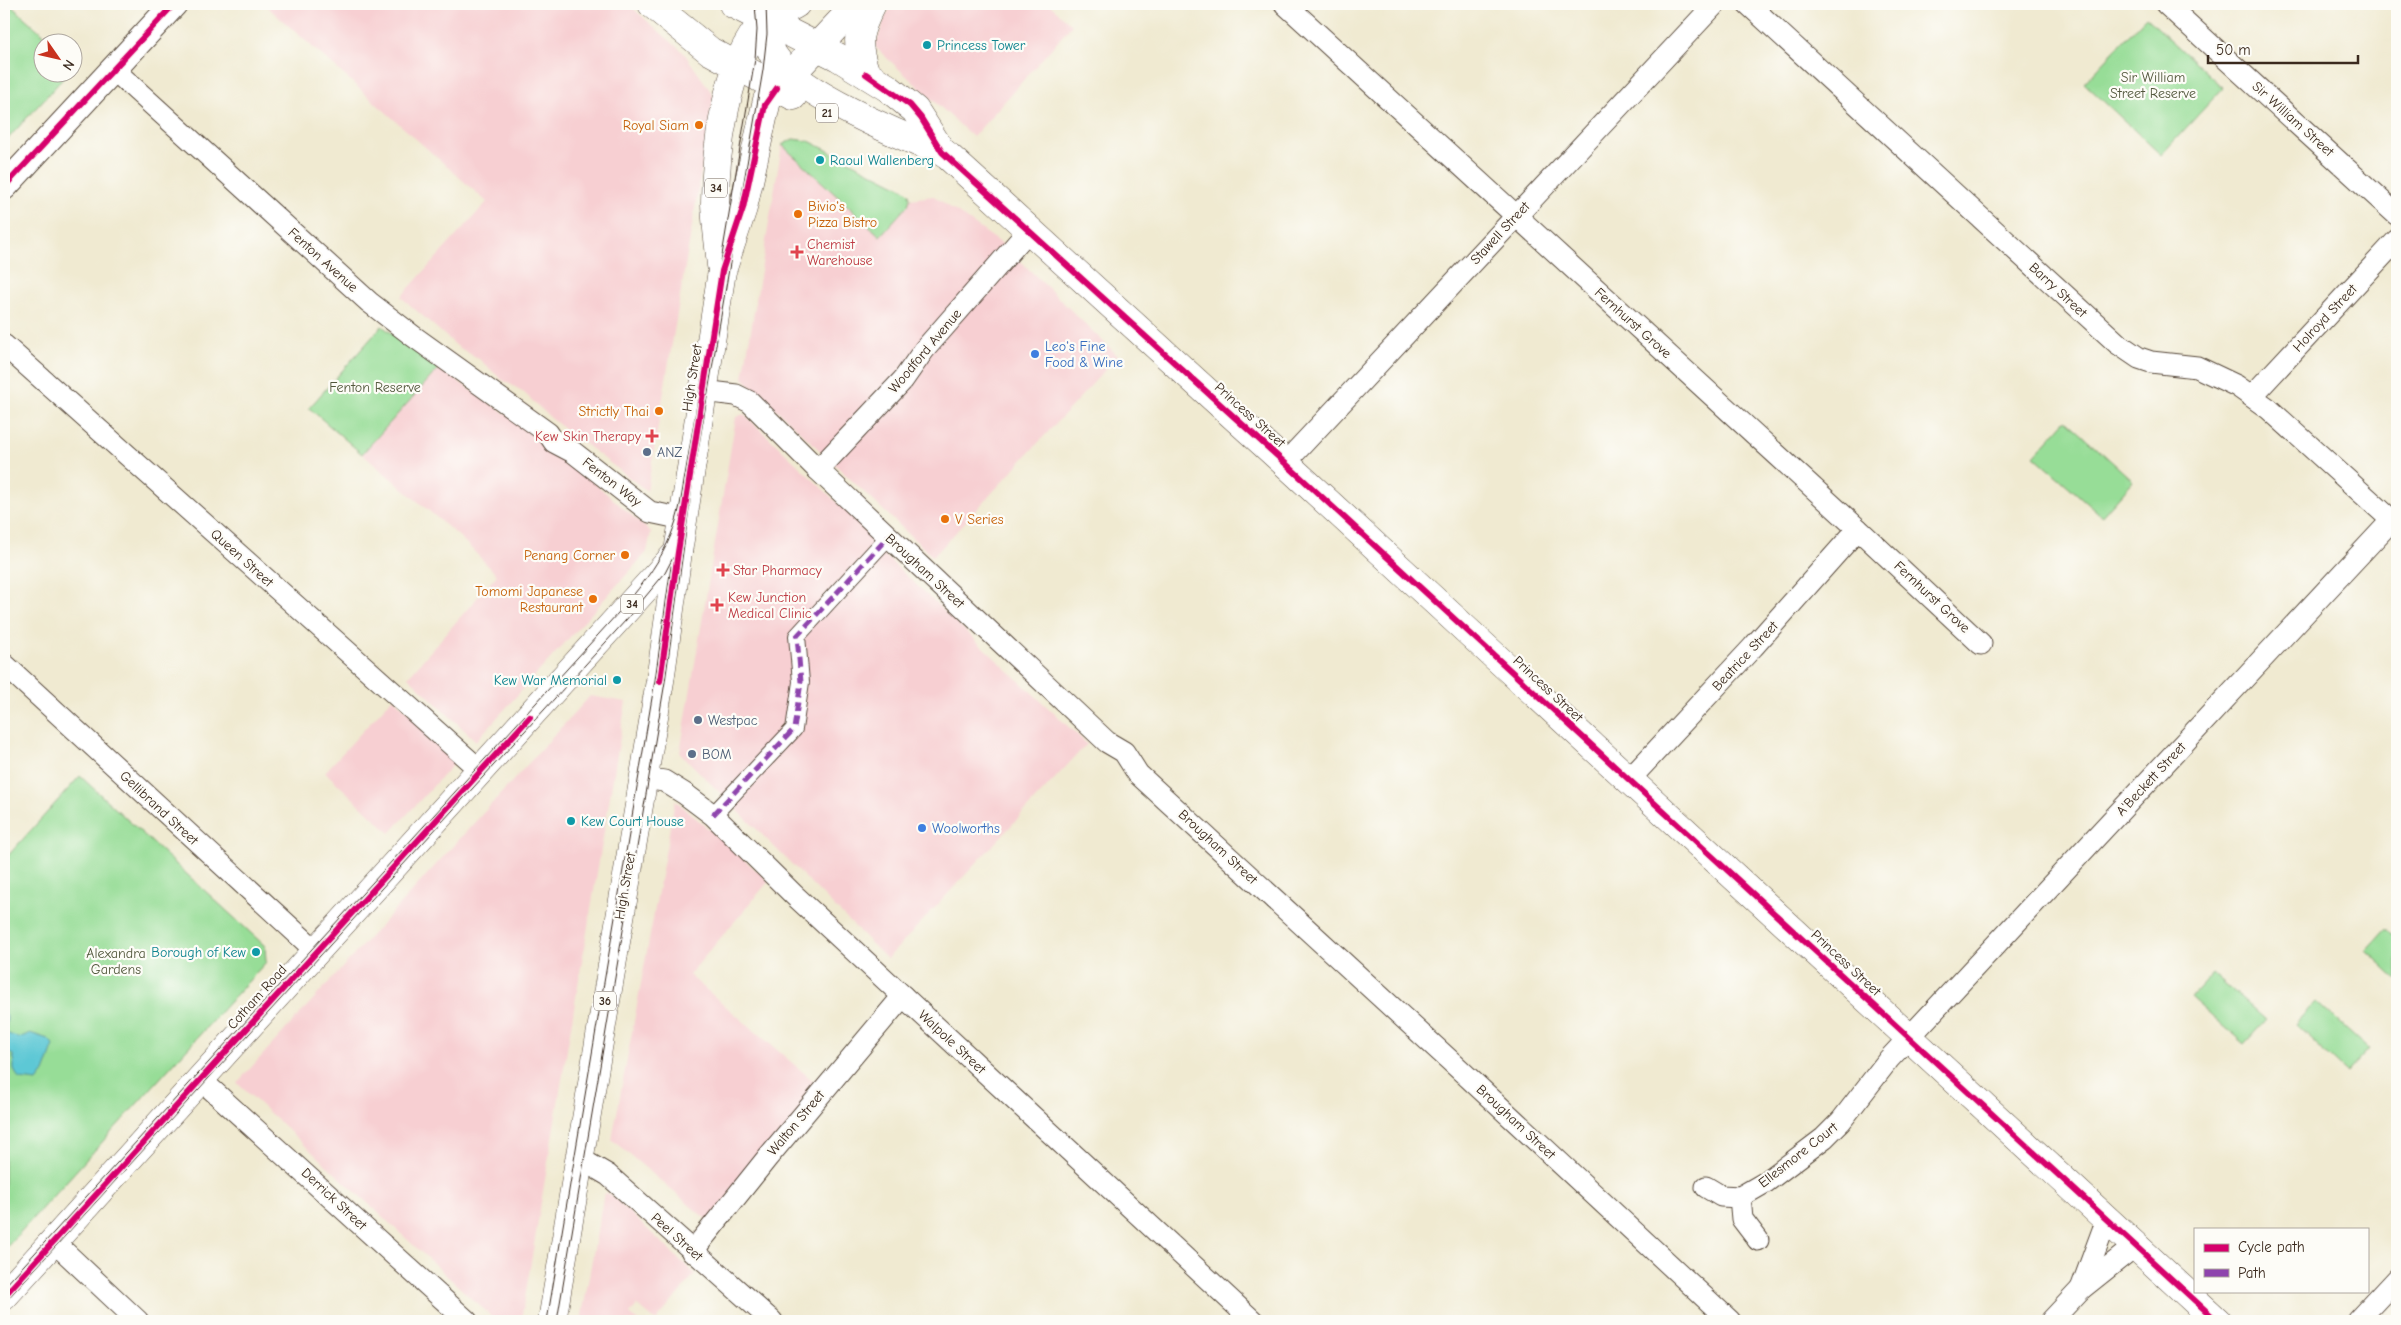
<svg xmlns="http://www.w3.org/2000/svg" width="2401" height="1325" font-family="'Comic Neue',sans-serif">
<rect width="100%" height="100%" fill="#fdfcf7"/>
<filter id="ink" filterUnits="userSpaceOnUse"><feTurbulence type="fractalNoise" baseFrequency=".02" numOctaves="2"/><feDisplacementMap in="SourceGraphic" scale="10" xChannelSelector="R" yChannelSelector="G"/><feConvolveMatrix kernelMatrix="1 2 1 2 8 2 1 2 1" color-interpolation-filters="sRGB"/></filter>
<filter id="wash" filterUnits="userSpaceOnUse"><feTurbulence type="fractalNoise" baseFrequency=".0096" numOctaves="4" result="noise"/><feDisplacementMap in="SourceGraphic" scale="20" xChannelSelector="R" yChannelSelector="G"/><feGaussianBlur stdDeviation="1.12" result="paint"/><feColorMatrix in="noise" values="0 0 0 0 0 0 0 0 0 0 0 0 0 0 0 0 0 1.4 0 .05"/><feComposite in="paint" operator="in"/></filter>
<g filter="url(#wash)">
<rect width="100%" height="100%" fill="#f0ead1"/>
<!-- built -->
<g fill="#f7cfd2">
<path d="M 264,4 L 628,4 L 684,53 L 714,96 L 647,491 L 553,420 L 522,391 L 501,379 L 479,359 L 458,347 L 401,297 L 487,202 Z"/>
<path d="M 895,4 L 1049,4 L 1072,25 L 973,137 L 875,47 L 886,14 Z"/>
<path d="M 782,145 L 880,236 L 910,199 L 934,196 L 1005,246 L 1118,356 L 933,557 L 743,378 Z"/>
<path d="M 439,368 L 547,442 L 651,532 L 647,552 L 476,741 L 408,677 L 497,575 L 462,539 L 362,454 Z"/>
<path d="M 744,414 L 865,529 L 882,553 L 1087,744 L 887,959 L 680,753 L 736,417 Z"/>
<path d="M 590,696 L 626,702 L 521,1321 L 496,1321 L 237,1083 Z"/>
<path d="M 393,698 L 458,759 L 390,833 L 325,772 Z"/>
<path d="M 675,800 L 769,881 L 689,975 L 830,1095 L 719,1230 L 612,1140 Z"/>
<path d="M 604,1193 L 610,1194 L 695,1274 L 656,1321 L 637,1305 L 630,1314 L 638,1321 L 581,1321 Z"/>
</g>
<!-- green -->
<g fill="#97dd97" stroke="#69845a">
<path d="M 4,4 L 9,4 L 52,42 L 42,42 L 42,72 L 68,73 L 4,143 Z"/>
<path d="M 2146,17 L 2223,88 L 2161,155 L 2084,83 Z"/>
<path d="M 793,139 L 809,141 L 904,189 L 909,193 L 910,199 L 908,205 L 880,236 L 782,145 Z"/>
<path d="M 382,326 L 439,368 L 362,454 L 309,408 Z"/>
<path d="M 2066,420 L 2133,481 L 2102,516 L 2034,456 Z"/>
<path d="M 80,776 L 265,946 L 266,962 L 4,1250 L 4,860 Z"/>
<path d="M 2386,928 L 2397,939 L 2397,979 L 2366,950 Z"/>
<path d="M 2213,973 L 2266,1020 L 2244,1044 L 2191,997 Z"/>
<path d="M 2316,1001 L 2369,1049 L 2347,1073 L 2295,1024 Z"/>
</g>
<!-- water -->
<path fill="#5dc8d5" stroke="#4c797a" d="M 4,1010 L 7,1017 L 6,1033 L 19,1038 L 30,1033 L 48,1039 L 54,1045 L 44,1072 L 37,1081 L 19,1079 L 14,1070 L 13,1055 L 4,1050 Z"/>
</g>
<g filter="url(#ink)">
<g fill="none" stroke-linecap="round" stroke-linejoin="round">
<!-- pedestrian casing -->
<g stroke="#564739" stroke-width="18">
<path id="pedestrian" d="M 713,815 L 794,729 L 801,682 L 797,636 L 889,536"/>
</g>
<!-- minor casing -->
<g stroke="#564739" stroke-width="23">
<g id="minor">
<path d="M 1285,4 L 1858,529 L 1981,644"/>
<path d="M 1748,4 L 2117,343 L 2139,358 L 2151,362 L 2197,367 L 2237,386 L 2269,409 L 2397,525"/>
<path d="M 2166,4 L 2397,215"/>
<path d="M 113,69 L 369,302 L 413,336 L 548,433 L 554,442 L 573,452 L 650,512 L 683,519"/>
<path d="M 4,345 L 481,771"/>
<path d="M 703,391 L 736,395 L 750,402 L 818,470 L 1107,742 L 1124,752 L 1138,774 L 1456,1066 L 1730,1321"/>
<path d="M 2252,396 L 2397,240"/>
<path d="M 1285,463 L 1715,4"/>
<path d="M 818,470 L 903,380 L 924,350 L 1029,230"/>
<path d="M 4,664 L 316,951"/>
<path d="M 644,778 L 664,781 L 685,794 L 713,815 L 794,895 L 1253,1321"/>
<path d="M 1628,781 L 1753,647 L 1858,529"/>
<path d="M 200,1079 L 467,1321"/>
<path d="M 579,1158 L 608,1175 L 772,1321"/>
<path d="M 1706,1187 L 1721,1196 L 1740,1197 L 1766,1182 L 1824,1138 L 1841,1121 L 1889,1059 L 2392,520"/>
<path d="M 1740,1197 L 1742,1219 L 1758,1240"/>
<path d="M 53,1241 L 138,1321"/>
<path d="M 692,1252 L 768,1157 L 903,996"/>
<path d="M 2081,1289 L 2107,1219"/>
<path d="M 2051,1321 L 2081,1289 L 2135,1246"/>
<path d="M 2357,1321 L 2397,1278"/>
</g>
</g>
<!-- tertiary casing -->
<g stroke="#564739" stroke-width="28">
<path id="tertiary" d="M 4,187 L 174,4"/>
</g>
<!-- primary casing -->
<g stroke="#564739" stroke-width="29">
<g id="primary">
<path d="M 652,4 L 710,51 L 793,96"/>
<path d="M 733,4 L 838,57 L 888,88 L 915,110 L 942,152"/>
<path d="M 762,4 C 765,20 765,41 774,56 C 796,92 901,136 942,152 L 948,156 L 1285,463 L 2217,1321"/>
<path d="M 866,74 C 855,41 857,34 872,4"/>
<path d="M 721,265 C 719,245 716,225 715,204 C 715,152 726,61 763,23 C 772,14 785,11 796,4"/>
<path d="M 4,1296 L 678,552"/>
<path d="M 552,1321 L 660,681 L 678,552 L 722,271 L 743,208 L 767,100 L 857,4"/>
</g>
</g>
<!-- pedestrian -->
<use href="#pedestrian" stroke="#fff" stroke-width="16"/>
<!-- minor -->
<use href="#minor" stroke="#fff" stroke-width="21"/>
<!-- tertiary -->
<use href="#tertiary" stroke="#fff" stroke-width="26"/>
<!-- primary -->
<use href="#primary" stroke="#fff" stroke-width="28"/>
<!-- tram -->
<g stroke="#3b2a1e" stroke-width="1">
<path d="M 4,1287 L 618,613 C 647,580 671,549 680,505 L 755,59 L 757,30 L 755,4"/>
<path d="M 4,1303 L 626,620 L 665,573 L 682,540"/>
<path d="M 547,1321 L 655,680 L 671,566"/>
<path d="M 557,1321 L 665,682 L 693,480 L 763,70 L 767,34 L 766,4"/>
</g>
<!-- quiet -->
<path stroke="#8e44ad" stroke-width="5" stroke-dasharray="10 5" stroke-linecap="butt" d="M 713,815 L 794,729 L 801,682 L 797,636 L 889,536"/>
<!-- cycleway casing -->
<g stroke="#fdfcf7" stroke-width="9">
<g id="cycleway">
<path d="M 866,74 L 910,105 L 921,118 L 942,152 L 1285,463 L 2217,1321"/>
<path d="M 4,187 L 174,4"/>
<path d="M 660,681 L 678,552 L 722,271 L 743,208 L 765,105 L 777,88"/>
<path d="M 4,1296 L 530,717"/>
</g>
</g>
<!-- cycleway -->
<use href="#cycleway" stroke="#d6006c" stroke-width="6"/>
</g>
</g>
<!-- markers -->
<g fill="#0f9aa8" stroke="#fdfcf7" stroke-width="2">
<circle cx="927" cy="45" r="5"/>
<circle cx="820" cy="160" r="5"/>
<circle cx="617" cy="680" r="5"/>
<circle cx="571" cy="821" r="5"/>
<circle cx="256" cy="952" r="5"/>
</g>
<g fill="#e8710a" stroke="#fdfcf7" stroke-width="2">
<circle cx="699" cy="125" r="5"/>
<circle cx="798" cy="214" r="5"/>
<circle cx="659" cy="411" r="5"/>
<circle cx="945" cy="519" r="5"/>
<circle cx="625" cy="555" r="5"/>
<circle cx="593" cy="599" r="5"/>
</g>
<g fill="#e0444e" stroke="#fdfcf7" stroke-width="2">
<path d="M794.5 244.5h5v5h5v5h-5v5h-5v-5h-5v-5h5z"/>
<path d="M649.5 428.5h5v5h5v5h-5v5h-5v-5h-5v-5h5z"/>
<path d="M720.5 562.5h5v5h5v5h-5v5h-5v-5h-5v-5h5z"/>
<path d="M714.5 597.5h5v5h5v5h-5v5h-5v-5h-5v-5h5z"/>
</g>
<g fill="#3f7fe0" stroke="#fdfcf7" stroke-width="2">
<circle cx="1035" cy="354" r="5"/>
<circle cx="922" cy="828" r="5"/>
</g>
<g fill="#5c6f8a" stroke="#fdfcf7" stroke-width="2">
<circle cx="647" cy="452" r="5"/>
<circle cx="698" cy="720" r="5"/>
<circle cx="692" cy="754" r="5"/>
</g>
<g text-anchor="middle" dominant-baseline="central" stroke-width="4.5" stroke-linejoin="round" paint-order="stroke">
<!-- shield labels -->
<g fill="#fdfcf7" stroke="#75695f" stroke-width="1">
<rect x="816" y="103.5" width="22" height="19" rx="4"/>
<rect x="705" y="178.5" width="22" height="19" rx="4"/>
<rect x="621" y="594.5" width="22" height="19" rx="4"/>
<rect x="594" y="991.5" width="22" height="19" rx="4"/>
</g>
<g font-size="12" font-weight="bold" fill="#3b2a1e">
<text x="827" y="113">21</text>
<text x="716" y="188">34</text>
<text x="632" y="604">34</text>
<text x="605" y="1001">36</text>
</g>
<!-- culture labels -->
<g font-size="14" fill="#0d838f" stroke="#fdfcf7" text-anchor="start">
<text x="937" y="45">Princess Tower</text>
<text x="830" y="160">Raoul Wallenberg</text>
<text x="607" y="680" text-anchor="end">Kew War Memorial</text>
<text x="581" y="821">Kew Court House</text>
<text x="246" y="952" text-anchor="end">Borough of Kew</text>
</g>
<!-- park labels -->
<g font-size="14" fill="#52573c" stroke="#fdfcf7">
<text x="2153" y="77">Sir William<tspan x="2153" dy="16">Street Reserve</tspan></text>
<text x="375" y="387">Fenton Reserve</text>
<text x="116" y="953">Alexandra<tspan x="116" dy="16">Gardens</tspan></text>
</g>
<!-- street labels -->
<g font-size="14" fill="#3b2a1e" stroke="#fdfcf7">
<text transform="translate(2293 119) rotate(42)">Sir William Street</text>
<text transform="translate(1500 233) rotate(-47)">Stawell Street</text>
<text transform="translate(323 260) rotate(42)">Fenton Avenue</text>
<text transform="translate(2058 290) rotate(43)">Barry Street</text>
<text transform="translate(2325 318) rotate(-47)">Holroyd Street</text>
<text transform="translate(1633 323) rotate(42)">Fernhurst Grove</text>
<text transform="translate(925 351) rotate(-50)">Woodford Avenue</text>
<text transform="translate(692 378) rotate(-81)">High Street</text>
<text transform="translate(1250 415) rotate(42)">Princess Street</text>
<text transform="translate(612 482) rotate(38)">Fenton Way</text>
<text transform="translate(242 558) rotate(42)">Queen Street</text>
<text transform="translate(925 571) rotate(43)">Brougham Street</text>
<text transform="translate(1932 597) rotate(43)">Fernhurst Grove</text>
<text transform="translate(1745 656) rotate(-47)">Beatrice Street</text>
<text transform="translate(1548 689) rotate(43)">Princess Street</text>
<text transform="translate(2151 779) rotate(-47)">A'Beckett Street</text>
<text transform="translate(159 808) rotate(43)">Gellibrand Street</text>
<text transform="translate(1218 847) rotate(43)">Brougham Street</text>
<text transform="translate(625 886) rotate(-80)">High Street</text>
<text transform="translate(1846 963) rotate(43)">Princess Street</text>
<text transform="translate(257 997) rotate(-48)">Cotham Road</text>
<text transform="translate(952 1042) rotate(43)">Walpole Street</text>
<text transform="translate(1516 1122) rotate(43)">Brougham Street</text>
<text transform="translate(796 1123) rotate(-50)">Walton Street</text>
<text transform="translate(1798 1155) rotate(-38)">Ellesmore Court</text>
<text transform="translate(334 1199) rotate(43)">Derrick Street</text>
<text transform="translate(677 1237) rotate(42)">Peel Street</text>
</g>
<!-- food labels -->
<g font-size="14" fill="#c56008" stroke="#fdfcf7" text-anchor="end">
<text x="689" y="125">Royal Siam</text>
<text x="808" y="206" text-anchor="start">Bivio's<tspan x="808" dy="16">Pizza Bistro</tspan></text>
<text x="649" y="411">Strictly Thai</text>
<text x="955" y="519" text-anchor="start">V Series</text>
<text x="615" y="555">Penang Corner</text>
<text x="583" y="591">Tomomi Japanese<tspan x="583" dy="16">Restaurant</tspan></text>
</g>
<!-- health labels -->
<g font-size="14" fill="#be3a42" stroke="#fdfcf7" text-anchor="start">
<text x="807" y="244">Chemist<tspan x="807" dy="16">Warehouse</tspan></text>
<text x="641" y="436" text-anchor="end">Kew Skin Therapy</text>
<text x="733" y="570">Star Pharmacy</text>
<text x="728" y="597">Kew Junction<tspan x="728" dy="16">Medical Clinic</tspan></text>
</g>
<!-- shop labels -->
<g font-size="14" fill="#366cbe" stroke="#fdfcf7" text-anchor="start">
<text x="1045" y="346">Leo's Fine<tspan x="1045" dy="16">Food &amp; Wine</tspan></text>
<text x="932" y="828">Woolworths</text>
</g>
<!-- service labels -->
<g font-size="14" fill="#4e5e75" stroke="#fdfcf7" text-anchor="start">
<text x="657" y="452">ANZ</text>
<text x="708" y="720">Westpac</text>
<text x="702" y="754">BOM</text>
</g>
</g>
<!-- margin -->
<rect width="2401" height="1325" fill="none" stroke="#fdfcf7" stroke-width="20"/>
<!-- legend -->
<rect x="2194" y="1228" width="175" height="65" fill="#fdfcf7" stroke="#afa8a0"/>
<rect x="2204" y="1244" width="25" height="8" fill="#d6006c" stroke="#afa8a0"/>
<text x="2238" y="1252" font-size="15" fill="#3b2a1e">Cycle path</text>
<rect x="2204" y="1269" width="25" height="8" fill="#8e44ad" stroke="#afa8a0"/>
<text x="2238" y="1278" font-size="15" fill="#3b2a1e">Path</text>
<!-- north arrow -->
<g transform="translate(58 58) rotate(124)"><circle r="24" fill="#fdfcf7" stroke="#afa8a0"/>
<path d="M0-4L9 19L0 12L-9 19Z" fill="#c8321e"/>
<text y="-8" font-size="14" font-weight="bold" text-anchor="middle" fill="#3b2a1e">N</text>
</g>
<!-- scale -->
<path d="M2208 55v8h150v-8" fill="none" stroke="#3b2a1e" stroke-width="2.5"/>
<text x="2216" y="55" font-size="15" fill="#3b2a1e" stroke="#fdfcf7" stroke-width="4" paint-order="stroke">50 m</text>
</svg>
